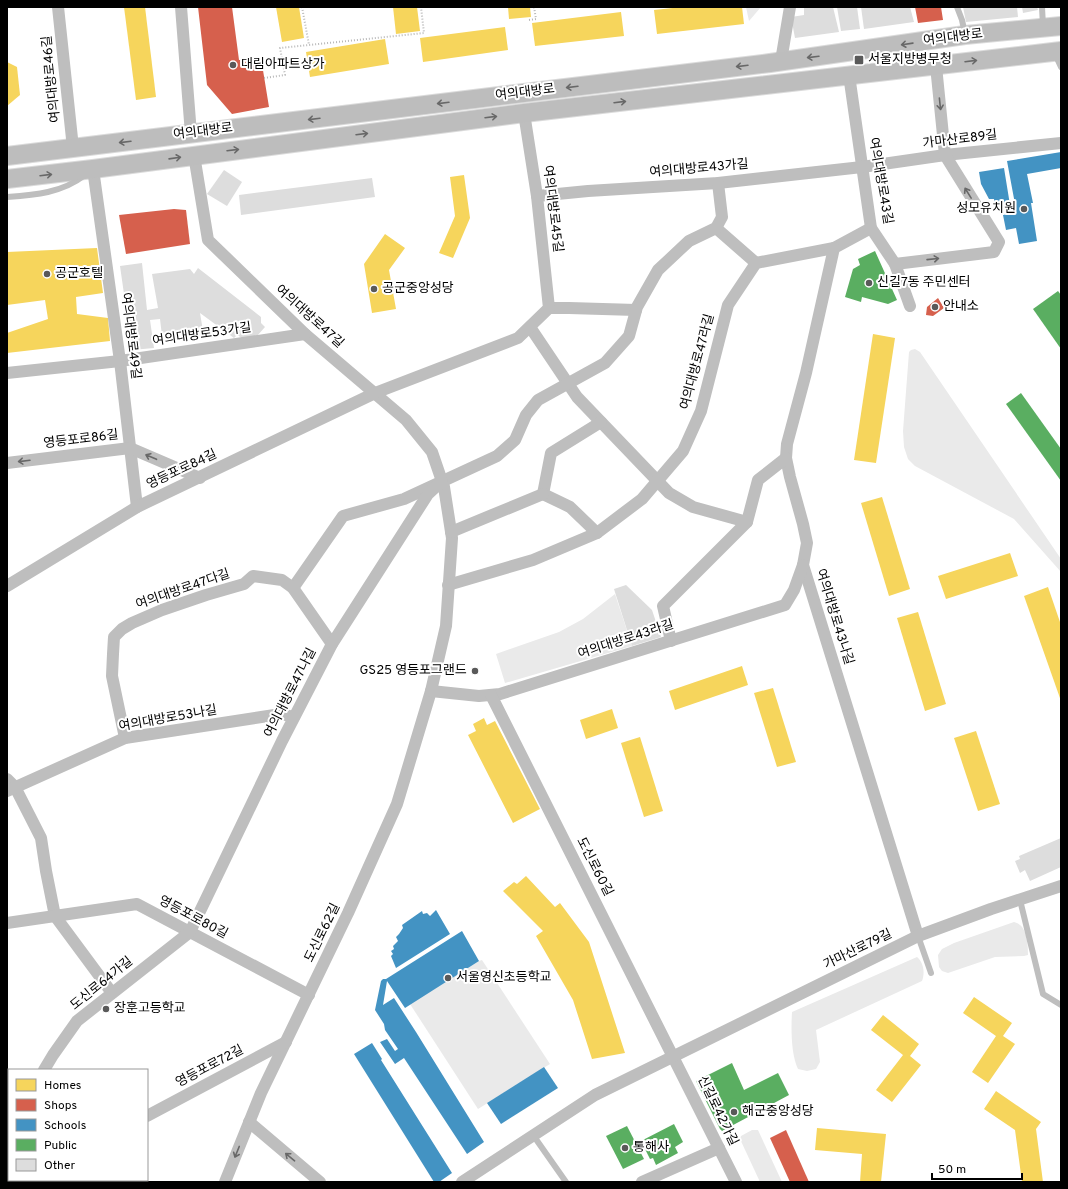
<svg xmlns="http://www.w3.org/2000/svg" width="1068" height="1189" font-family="Overpass,'Noto Sans KR',sans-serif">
<rect width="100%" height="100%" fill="#fff"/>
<!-- green -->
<g fill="#eaeaea">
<path d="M 746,7 L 761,7 L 749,21 Z"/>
<path d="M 915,349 L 920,352 L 1061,559 L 1061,572 L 1014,519 L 915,466 L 908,459 L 904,447 L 903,431 L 909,352 L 911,350 Z"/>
<path d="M 615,594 L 632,646 L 505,683 L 496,654 L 559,632 L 583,619 Z"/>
<path d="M 1014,922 C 1027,925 1028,943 1028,955 L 1024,956 L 995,957 L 948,973 L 942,971 L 939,967 L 938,955 L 942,949 L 954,943 Z"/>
<path d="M 917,957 C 924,963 925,973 922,981 L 816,1030 L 820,1062 L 816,1069 L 807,1071 L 798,1069 C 791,1054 791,1029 792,1012 Z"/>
<path d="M 482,960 L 550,1064 L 478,1109 L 410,1004 L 479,961 Z"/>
<path d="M 752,1130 L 758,1130 L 782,1182 L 760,1182 L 740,1139 L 741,1136 Z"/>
</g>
<!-- homes -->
<g fill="#f6d55c">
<path d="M 124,7 L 145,7 L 156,97 L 136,100 Z"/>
<path d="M 276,7 L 299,7 L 304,38 L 282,42 Z"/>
<path d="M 393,7 L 417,7 L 420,31 L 396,34 Z"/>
<path d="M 508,7 L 530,7 L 531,17 L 509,19 Z"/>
<path d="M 682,7 L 742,7 L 744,24 L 657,34 L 654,10 Z"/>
<path d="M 621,12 L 624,36 L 535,46 L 532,23 Z"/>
<path d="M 505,27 L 508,50 L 423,62 L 420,38 Z"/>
<path d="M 385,39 L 389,64 L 310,77 L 306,52 Z"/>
<path d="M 7,62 L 17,67 L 20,95 L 7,106 Z"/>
<path d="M 464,175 L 470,218 L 453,258 L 439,253 L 455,216 L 450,177 Z"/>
<path d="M 385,234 L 405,248 L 389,270 L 396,309 L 372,313 L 364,264 Z"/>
<path d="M 97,248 L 103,293 L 76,297 L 77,314 L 108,318 L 110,341 L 7,353 L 7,333 L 48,319 L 45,300 L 7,305 L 7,252 Z"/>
<path d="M 873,334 L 895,338 L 876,463 L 854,460 Z"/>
<path d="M 882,497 L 910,589 L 889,596 L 861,503 Z"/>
<path d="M 1010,553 L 1018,576 L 946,599 L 938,576 Z"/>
<path d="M 1048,587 L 1061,625 L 1061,701 L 1024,596 Z"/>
<path d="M 918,612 L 946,704 L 925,711 L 897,618 Z"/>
<path d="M 742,666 L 748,685 L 675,710 L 669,691 Z"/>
<path d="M 773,688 L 796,762 L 777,767 L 754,693 Z"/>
<path d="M 612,709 L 618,728 L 586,739 L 580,720 Z"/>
<path d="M 484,718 L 487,725 L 495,721 L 540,809 L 513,823 L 468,735 L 476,731 L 473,724 Z"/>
<path d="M 976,731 L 1000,804 L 978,811 L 954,738 Z"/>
<path d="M 640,737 L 663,811 L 644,817 L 621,743 Z"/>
<path d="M 526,876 L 555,907 L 560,903 L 589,942 L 625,1053 L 592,1059 L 573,1000 L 536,936 L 543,931 L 503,891 L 514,882 L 517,884 Z"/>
<path d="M 974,997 L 1012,1023 L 1003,1036 L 1015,1044 L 988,1083 L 972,1072 L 996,1036 L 963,1013 Z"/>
<path d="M 883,1015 L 919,1044 L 910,1056 L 921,1065 L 892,1102 L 876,1090 L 903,1055 L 871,1030 Z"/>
<path d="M 996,1091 L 1041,1122 L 1036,1129 L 1043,1182 L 1022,1182 L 1015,1130 L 984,1109 Z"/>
<path d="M 817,1128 L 886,1134 L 881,1182 L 860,1182 L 862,1154 L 815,1150 Z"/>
</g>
<!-- shops -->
<g fill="#d6604d">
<path d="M 198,7 L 232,7 L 239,60 L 261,58 L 269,107 L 232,114 L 207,85 Z"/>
<path d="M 915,7 L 941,7 L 943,20 L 918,23 Z"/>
<path d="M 174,209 L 186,210 L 190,244 L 126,254 L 119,215 Z"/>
<path d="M 938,298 L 944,308 L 933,316 L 926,315 L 927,307 Z"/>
<path d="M 786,1130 L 809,1182 L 790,1182 L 770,1138 Z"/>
</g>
<!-- schools -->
<g fill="#4393c3">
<path d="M 1061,152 L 1061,168 L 1027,174 L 1033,203 L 1031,203 L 1037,241 L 1019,244 L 1016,228 L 1006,230 L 1003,215 L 1013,213 L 1012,205 L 1015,204 L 1007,161 Z"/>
<path d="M 1004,168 L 1010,205 L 995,207 L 994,199 L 989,199 L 981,184 L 979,172 Z"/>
<path d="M 436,910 L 450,934 L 396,968 L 391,956 L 393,954 L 391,951 L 394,949 L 393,946 L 398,941 L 396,937 L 399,934 L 403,928 L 402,925 L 422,911 L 423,914 L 427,913 L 430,916 Z"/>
<path d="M 462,931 L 479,961 L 405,1008 L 387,981 L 383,1005 L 394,998 L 416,1032 L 484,1142 L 467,1154 L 404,1058 L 395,1064 L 380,1042 L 387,1039 L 395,1051 L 398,1049 L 385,1030 L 384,1024 L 375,1010 L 381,981 L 383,979 L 386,979 Z"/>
<path d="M 372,1043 L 382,1059 L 381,1060 L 452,1173 L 439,1182 L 434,1182 L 354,1054 Z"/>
<path d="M 544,1067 L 558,1088 L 501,1124 L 487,1103 Z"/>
</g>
<!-- public -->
<g fill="#5aae61">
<path d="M 875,251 L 897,300 L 888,304 L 862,297 L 861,302 L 845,297 L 853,269 L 860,265 L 858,259 Z"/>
<path d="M 1058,291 L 1061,295 L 1061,349 L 1033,309 Z"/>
<path d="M 1021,393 L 1061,449 L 1061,481 L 1006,404 Z"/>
<path d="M 732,1063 L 744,1090 L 778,1073 L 789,1095 L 722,1131 L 720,1129 L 696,1081 Z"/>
<path d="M 674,1124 L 683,1142 L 675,1147 L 678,1153 L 656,1165 L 653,1158 L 650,1159 L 641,1141 Z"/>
<path d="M 627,1126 L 644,1159 L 623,1169 L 606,1136 Z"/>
</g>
<!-- building -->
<g fill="#ddd">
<path d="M 804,7 L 833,7 L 839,32 L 795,38 L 791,17 L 804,15 Z"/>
<path d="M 837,7 L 857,7 L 860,29 L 841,31 Z"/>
<path d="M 861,7 L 910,7 L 914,22 L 864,29 Z"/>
<path d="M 963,7 L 1017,7 L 1018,17 L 966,22 Z"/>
<path d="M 1022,7 L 1037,7 L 1038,10 L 1023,13 Z"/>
<path d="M 224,170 L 242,182 L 227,206 L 207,194 Z"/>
<path d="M 372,178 L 375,197 L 241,215 L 239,195 Z"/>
<path d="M 142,263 L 147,310 L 158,308 L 152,274 L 190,269 L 194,274 L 198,268 L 261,317 L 261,323 L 265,327 L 257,336 L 242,338 L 237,335 L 234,338 L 200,313 L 203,331 L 162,336 L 160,319 L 150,320 L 154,348 L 132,350 L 120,266 Z"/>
<path d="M 626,585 L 652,610 L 661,637 L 632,646 L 614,589 Z"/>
<path d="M 1061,838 L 1061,867 L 1030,881 L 1025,870 L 1020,873 L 1015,861 L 1020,859 L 1019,856 Z"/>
</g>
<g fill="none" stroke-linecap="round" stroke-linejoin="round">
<!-- primary casing -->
<g stroke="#dbdbdb" stroke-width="20">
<g id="primary">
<path d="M 7,156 L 770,63 L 965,35 L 1061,26"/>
<path d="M 7,179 L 93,169 L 524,113 L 1061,51"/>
</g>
</g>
<!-- path -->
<g stroke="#b8b8b8" stroke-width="2" stroke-dasharray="1 2" stroke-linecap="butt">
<path d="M 302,7 L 309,45"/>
<path d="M 529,20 L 536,19 L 534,7"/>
<path d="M 264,78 L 285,75 L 280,48 L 424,33 L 421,7"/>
</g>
<!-- lane -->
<g stroke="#bebebe" stroke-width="6">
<path d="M 957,7 L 962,20 L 965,34"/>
<path d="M 1042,7 L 1043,26"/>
<path d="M 1055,54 L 1061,67"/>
<path d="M 7,197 C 35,195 62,193 85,175"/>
<path d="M 1020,900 L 1043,994 L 1061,1005"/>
<path d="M 918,936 L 931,973"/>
<path d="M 533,1135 L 566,1182"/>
</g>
<!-- street -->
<g stroke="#bebebe" stroke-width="12">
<path d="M 58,7 L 73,148"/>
<path d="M 181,7 L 191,134"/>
<path d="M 781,61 L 790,7"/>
<path d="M 849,75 L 871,228 L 895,264 L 910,306"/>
<path d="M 194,155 L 208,240 L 305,334 L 406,420 L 432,452 L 444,487 L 452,538 L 446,626 L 431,691 L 397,804 L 348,913 L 261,1093 L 225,1182"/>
<path d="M 93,169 L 120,361 L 137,507"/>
<path d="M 537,196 L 588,191 L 718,183 L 862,167 L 945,155 L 1061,143"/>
<path d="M 716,228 L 756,263"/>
<path d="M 871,228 L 834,248 L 806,373 L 787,444 L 786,458 L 790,477 L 803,524 L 807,543 L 803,565 L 918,936"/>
<path d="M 895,264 L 994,252 L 999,242 L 945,155 L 936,66"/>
<path d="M 549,308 L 569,308 L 636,310"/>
<path d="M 530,327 L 577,397 L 669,493 L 693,507 L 747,522"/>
<path d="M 7,373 L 120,361 L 305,334"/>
<path d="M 7,463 L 130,448 L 200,478"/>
<path d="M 543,494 L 551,453 L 601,422"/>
<path d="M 543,494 L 570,507 L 597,533"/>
<path d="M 451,532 L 543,494"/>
<path d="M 448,585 L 533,560 L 597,533 L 642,499 L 683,451 L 701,411 L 728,305 L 756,263 L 834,248"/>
<path d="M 7,586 L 137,507 L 375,393 L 518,338 L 549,308 L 537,196 L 524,113"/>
<path d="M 293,588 L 343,516 L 404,499 L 497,456 L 515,440 L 526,415 L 538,400 L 605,363 L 629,336 L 637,307 L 658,270 L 689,241 L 716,228 L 722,217 L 718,183"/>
<path d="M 671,641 L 663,606 L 747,522 L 758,480 L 786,458"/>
<path d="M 431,691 L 479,696 L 500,694 L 785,605 L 794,590 L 803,565"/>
<path d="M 491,695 L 736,1182"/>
<path d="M 125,738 L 112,676 L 113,654 L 114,637 L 122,629 L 132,623 L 162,610 L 206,595 L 244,584 L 253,576 L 282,580 L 293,588 L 332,644"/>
<path d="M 7,779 L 15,787 L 41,838 L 46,871 L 55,916 L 112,993"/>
<path d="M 7,791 L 125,738 L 281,714 L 294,717"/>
<path d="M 7,923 L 137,904 L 309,995"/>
<path d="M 44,1070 L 53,1055 L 77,1021 L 190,932 L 282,741 L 332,644 L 428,494 L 442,481"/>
<path d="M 147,1116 L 286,1042"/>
<path d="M 249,1122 L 320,1182"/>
<path d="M 7,1138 L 9,1134"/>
<path d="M 24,1182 L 28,1180"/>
<path d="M 462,1182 L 595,1095 L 918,936 L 991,909 L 1061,886"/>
<path d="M 642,1182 L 719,1148"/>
</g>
<!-- primary -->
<use href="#primary" stroke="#bdbdbd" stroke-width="18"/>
</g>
<!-- one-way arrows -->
<defs><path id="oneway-shaft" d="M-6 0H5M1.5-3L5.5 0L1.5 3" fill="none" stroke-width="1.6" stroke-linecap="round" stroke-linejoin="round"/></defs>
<g stroke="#686868">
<use href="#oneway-shaft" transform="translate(907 44) rotate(172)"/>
<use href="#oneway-shaft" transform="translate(813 57) rotate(173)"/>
<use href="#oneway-shaft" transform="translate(971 61) rotate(-7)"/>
<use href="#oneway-shaft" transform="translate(742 66) rotate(173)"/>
<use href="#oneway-shaft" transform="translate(572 87) rotate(173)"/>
<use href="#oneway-shaft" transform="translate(620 102) rotate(-7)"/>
<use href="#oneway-shaft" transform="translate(443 103) rotate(173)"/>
<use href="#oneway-shaft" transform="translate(940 104) rotate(84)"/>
<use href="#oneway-shaft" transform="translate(491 117) rotate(-7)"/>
<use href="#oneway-shaft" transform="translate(314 119) rotate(173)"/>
<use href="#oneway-shaft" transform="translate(362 134) rotate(-7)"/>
<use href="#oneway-shaft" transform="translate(125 142) rotate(173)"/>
<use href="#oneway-shaft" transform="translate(233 150) rotate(-7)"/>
<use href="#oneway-shaft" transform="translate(175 158) rotate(-8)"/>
<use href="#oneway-shaft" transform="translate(46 175) rotate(-7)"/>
<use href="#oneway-shaft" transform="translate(968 193) rotate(-122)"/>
<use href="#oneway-shaft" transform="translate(933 259) rotate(-6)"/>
<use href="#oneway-shaft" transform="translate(151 457) rotate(-157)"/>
<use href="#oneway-shaft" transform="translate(24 461) rotate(173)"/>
<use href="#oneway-shaft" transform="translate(237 1152) rotate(112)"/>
<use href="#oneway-shaft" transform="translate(290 1157) rotate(-140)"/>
</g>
<!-- markers -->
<g fill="#595959" stroke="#fff" stroke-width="1.5">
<rect x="854" y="55" width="10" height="10" rx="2"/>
<circle cx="233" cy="65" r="4"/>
<circle cx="1024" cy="209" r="4"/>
<circle cx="47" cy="274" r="4"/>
<circle cx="869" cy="283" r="4"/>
<circle cx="374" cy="289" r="4"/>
<circle cx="935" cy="307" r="4"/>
<circle cx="475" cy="671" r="4"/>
<circle cx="448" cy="978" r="4"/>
<circle cx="106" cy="1009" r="4"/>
<circle cx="734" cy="1112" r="4"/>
<circle cx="625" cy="1148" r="4"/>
</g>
<g text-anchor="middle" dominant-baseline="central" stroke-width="4" stroke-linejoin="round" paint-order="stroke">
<!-- street labels -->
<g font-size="13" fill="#000" stroke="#fff">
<text transform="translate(953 38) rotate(-7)">여의대방로</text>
<text transform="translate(52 79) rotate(-96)">여의대방로46길</text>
<text transform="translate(525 93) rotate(-7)">여의대방로</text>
<text transform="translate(203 132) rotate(-7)">여의대방로</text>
<text transform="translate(960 140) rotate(-7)">가마산로89길</text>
<text transform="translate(699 169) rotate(-5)">여의대방로43가길</text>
<text transform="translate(880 181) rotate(80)">여의대방로43길</text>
<text transform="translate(552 209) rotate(83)">여의대방로45길</text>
<text transform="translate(309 317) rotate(42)">여의대방로47길</text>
<text transform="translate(202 335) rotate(-8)">여의대방로53가길</text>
<text transform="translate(130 336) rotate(83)">여의대방로49길</text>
<text transform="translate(698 362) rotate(-75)">여의대방로47라길</text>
<text transform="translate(81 440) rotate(-7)">영등포로86길</text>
<text transform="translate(182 470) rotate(-25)">영등포로84길</text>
<text transform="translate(183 590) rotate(-19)">여의대방로47다길</text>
<text transform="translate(834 617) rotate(73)">여의대방로43나길</text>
<text transform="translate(626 640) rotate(-18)">여의대방로43라길</text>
<text transform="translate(291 693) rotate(-63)">여의대방로47나길</text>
<text transform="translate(168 719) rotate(-10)">여의대방로53나길</text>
<text transform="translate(594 867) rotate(63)">도신로60길</text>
<text transform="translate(193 918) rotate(28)">영등포로80길</text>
<text transform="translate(323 933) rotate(-64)">도신로62길</text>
<text transform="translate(858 950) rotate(-26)">가마산로79길</text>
<text transform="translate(102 984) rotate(-39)">도신로64가길</text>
<text transform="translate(210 1067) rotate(-28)">영등포로72길</text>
<text transform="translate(717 1111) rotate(64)">신길로42가길</text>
</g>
<!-- poi labels -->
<g font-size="13" fill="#000" stroke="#fff" text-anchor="start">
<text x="868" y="60">서울지방병무청</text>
<text x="241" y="65">대림아파트상가</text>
<text x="1016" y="209" text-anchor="end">성모유치원</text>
<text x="55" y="274">공군호텔</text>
<text x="877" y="283">신길7동 주민센터</text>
<text x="382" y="289">공군중앙성당</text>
<text x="943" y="307">안내소</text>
<text x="467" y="671" text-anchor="end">GS25 영등포그랜드</text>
<text x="456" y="978">서울영신초등학교</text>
<text x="114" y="1009">장훈고등학교</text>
<text x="742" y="1112">해군중앙성당</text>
<text x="633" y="1148">통해사</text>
</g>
</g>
<!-- border -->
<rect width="1068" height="1189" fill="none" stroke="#000000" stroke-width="16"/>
<!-- legend -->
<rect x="8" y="1069" width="140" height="112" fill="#ffffff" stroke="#999999"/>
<rect x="16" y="1079" width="20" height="12" fill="#f6d55c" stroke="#999999"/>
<text x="44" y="1089" font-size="12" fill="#000000">Homes</text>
<rect x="16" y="1099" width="20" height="12" fill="#d6604d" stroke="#999999"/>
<text x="44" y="1109" font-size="12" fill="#000000">Shops</text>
<rect x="16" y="1119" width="20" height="12" fill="#4393c3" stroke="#999999"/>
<text x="44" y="1129" font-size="12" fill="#000000">Schools</text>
<rect x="16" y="1139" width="20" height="12" fill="#5aae61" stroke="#999999"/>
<text x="44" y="1149" font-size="12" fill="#000000">Public</text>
<rect x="16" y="1159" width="20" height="12" fill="#dddddd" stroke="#999999"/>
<text x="44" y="1169" font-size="12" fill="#000000">Other</text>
<!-- scale -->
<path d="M932 1173v6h90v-6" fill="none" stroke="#000000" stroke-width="2"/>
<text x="938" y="1173" font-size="12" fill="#000000" stroke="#ffffff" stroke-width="3" paint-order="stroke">50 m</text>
</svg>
